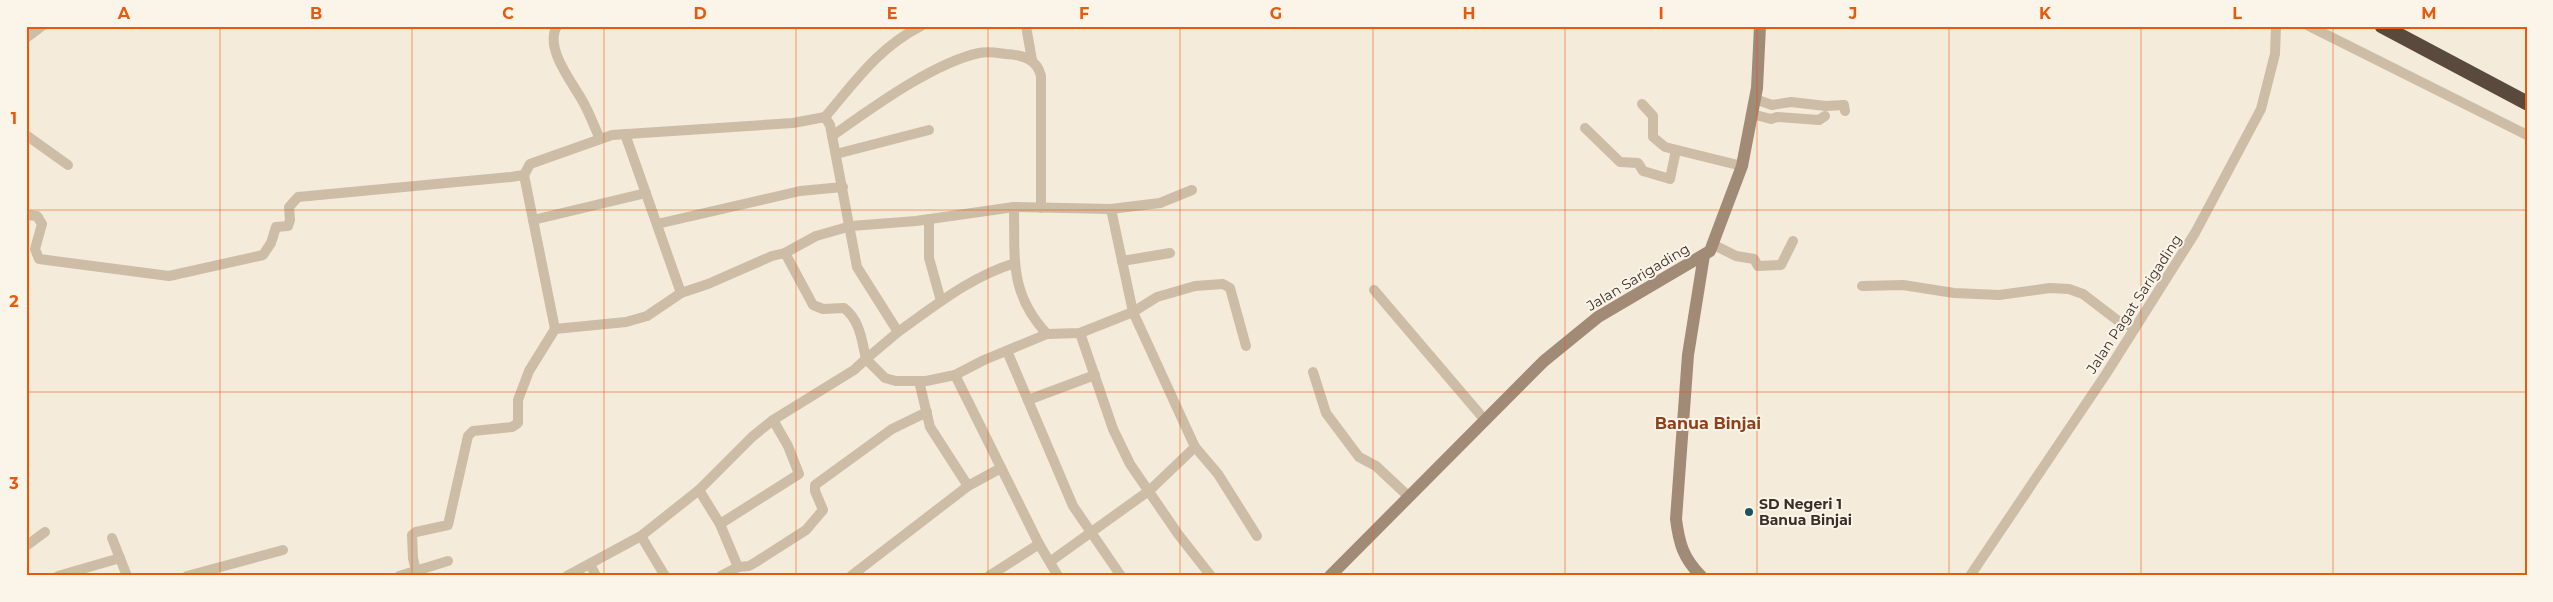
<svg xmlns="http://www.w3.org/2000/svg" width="2553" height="602" font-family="Montserrat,sans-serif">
<rect width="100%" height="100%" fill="#f4ebdb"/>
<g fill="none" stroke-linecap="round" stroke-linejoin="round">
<!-- street -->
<g stroke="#cdbca6" stroke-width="10">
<path d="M 557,26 C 544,48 572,82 582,100 C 589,112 594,126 600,139"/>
<path d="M 1026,26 L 1032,60"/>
<path d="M 2309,26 L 2527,135"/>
<path d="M 26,38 L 42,26"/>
<path d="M 1755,99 L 1772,105 L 1791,102 L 1826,106 L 1844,105 L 1845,111"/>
<path d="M 1642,104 L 1653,116 L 1653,137 L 1665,147 L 1742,166"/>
<path d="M 1752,114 L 1771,119 L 1777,117 L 1819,120 L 1825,116"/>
<path d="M 825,117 C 855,82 879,47 921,26"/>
<path d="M 1585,128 L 1620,162 L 1638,163 L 1643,171 L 1670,179 L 1676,150"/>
<path d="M 625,134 L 681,293"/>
<path d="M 26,135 L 68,165"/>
<path d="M 832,136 C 872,108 933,63 979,53 C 988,51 998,53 1006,54 C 1023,55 1037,59 1041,76 L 1041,208"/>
<path d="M 836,154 L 929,130"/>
<path d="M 524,175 L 555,329"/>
<path d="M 1014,207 C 1015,259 1009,293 1047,334"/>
<path d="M 1111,209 L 1160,203 L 1192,190"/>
<path d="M 26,215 L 37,216 L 42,224 L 35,249 L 39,259 L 169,276 L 263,255 L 271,243 L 276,227 L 288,226 L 290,220 L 289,207 L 298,197 L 511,177 L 524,175 L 530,164 L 612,135 L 793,123 L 825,117 L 830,125 L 857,267 L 898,332 L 866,359"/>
<path d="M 929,219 L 929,258 L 941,301"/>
<path d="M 533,220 L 646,193"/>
<path d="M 657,224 L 800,191 L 843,187"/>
<path d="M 1714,245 L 1736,256 L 1754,259 L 1758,266 L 1781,265 L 1793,241"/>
<path d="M 785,253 L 813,305 L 823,309 L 844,308 C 860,320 862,341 866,359"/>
<path d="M 1122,261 L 1170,253"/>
<path d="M 1862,286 L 1903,285 L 1954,293 L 1999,295 L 2050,288 L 2069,289 L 2083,294 L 2117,320 L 2135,328"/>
<path d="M 1374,290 L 1484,419"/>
<path d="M 898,332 C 936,305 970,277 1015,263"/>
<path d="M 1080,333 L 1113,429 L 1130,464 L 1178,534 L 1211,576"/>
<path d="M 1007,351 L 1073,506 L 1121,576"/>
<path d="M 1313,372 L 1326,413 L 1359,457 L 1376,466 L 1408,496"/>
<path d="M 955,375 L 1039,544"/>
<path d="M 919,381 L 930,427 L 968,486 L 1001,468"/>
<path d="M 1028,400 L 1095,375"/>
<path d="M 699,490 L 720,524 L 738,567 L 721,576"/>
<path d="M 720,524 L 799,474 L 788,446 L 773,420"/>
<path d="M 641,536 L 665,576"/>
<path d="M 112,538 L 127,576"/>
<path d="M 26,546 L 45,532"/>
<path d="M 1051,561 L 1150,490 L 1195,447"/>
<path d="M 590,564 L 596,576"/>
<path d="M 738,567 L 749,566 L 756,562 L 806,530 L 823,510 L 815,491 L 815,485 L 892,429 L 927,412"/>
<path d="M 58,576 L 120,558"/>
<path d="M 187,576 L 283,550"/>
<path d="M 399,576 L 448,561"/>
<path d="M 417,576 L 413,558 L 412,535 L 416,532 L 448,525 L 468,436 L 473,431 L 512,427 L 518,423 L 518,400 L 529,371 L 555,329 L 626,322 L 647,316 L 681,293 L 708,284 L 772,256 L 785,253 L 816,236 L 851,226 L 916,221 L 1014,207 L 1111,209 L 1133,312 L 1195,447 L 1218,474 L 1257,536"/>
<path d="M 567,576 L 641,536 L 699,490 L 752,437 L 773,420 L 854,370 L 866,359 L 885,378 L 896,381 L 926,381 L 955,375 L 984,360 L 1047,334 L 1080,333 L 1133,312 L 1157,297 L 1195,286 L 1223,284 L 1230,288 L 1246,346"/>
<path d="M 851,576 L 968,486"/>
<path d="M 989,576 L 1039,544 L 1058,576"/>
<path d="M 1970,576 L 2106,374 L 2195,233 L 2261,109 L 2275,54 L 2276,26"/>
</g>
<!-- secondary -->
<g stroke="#a18b77" stroke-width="12">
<path d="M 1330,576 L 1544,361 L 1598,317 L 1710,251 L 1742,166 L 1757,88 L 1760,26"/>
<path d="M 1701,576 C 1683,558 1679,543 1676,519 L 1688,355 L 1704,255"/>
</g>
<!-- highway -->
<path stroke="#5a4a3e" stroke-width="15" d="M 2382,26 L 2527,103"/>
</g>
<!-- grid -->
<path fill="none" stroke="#e8590c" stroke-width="1" stroke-opacity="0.55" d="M 220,26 L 220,576M 412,26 L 412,576M 604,26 L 604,576M 796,26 L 796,576M 988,26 L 988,576M 1180,26 L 1180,576M 1373,26 L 1373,576M 1565,26 L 1565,576M 1757,26 L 1757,576M 1949,26 L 1949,576M 2141,26 L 2141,576M 2333,26 L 2333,576M 26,210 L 2527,210M 26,392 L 2527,392"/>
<!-- markers -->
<circle fill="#1a525e" stroke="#fbf4e8" stroke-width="2" cx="1749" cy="512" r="5"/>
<g text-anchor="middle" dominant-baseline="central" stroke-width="4" stroke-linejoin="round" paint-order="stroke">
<!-- street labels -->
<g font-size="14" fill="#392f27" stroke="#fbf4e8">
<text transform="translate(1638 277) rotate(-31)">Jalan Sarigading</text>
<text transform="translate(2134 304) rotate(-57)">Jalan Pagat Sarigading</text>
</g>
<!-- poi labels -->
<g font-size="14" font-weight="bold" fill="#392f27" stroke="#fbf4e8" text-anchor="start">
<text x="1759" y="504">SD Negeri 1<tspan x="1759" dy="16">Banua Binjai</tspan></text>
</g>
<!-- quarter labels -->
<g font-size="16" font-weight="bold" fill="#8e411a" stroke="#fbf4e8">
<text x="1708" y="423">Banua Binjai</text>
</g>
</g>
<!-- border -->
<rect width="2553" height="602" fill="none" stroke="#fbf4e8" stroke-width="55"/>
<rect x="28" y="28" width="2498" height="546" fill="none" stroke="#e8590c" stroke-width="2"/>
<g font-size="16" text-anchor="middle" font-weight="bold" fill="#e8590c">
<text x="124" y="19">A</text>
<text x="316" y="19">B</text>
<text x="508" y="19">C</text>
<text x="700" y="19">D</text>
<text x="892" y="19">E</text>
<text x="1084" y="19">F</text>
<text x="1276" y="19">G</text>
<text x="1469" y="19">H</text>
<text x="1661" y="19">I</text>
<text x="1853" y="19">J</text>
<text x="2045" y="19">K</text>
<text x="2237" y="19">L</text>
<text x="2429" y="19">M</text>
<text x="14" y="124">1</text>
<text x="14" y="307">2</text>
<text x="14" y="489">3</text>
</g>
</svg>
